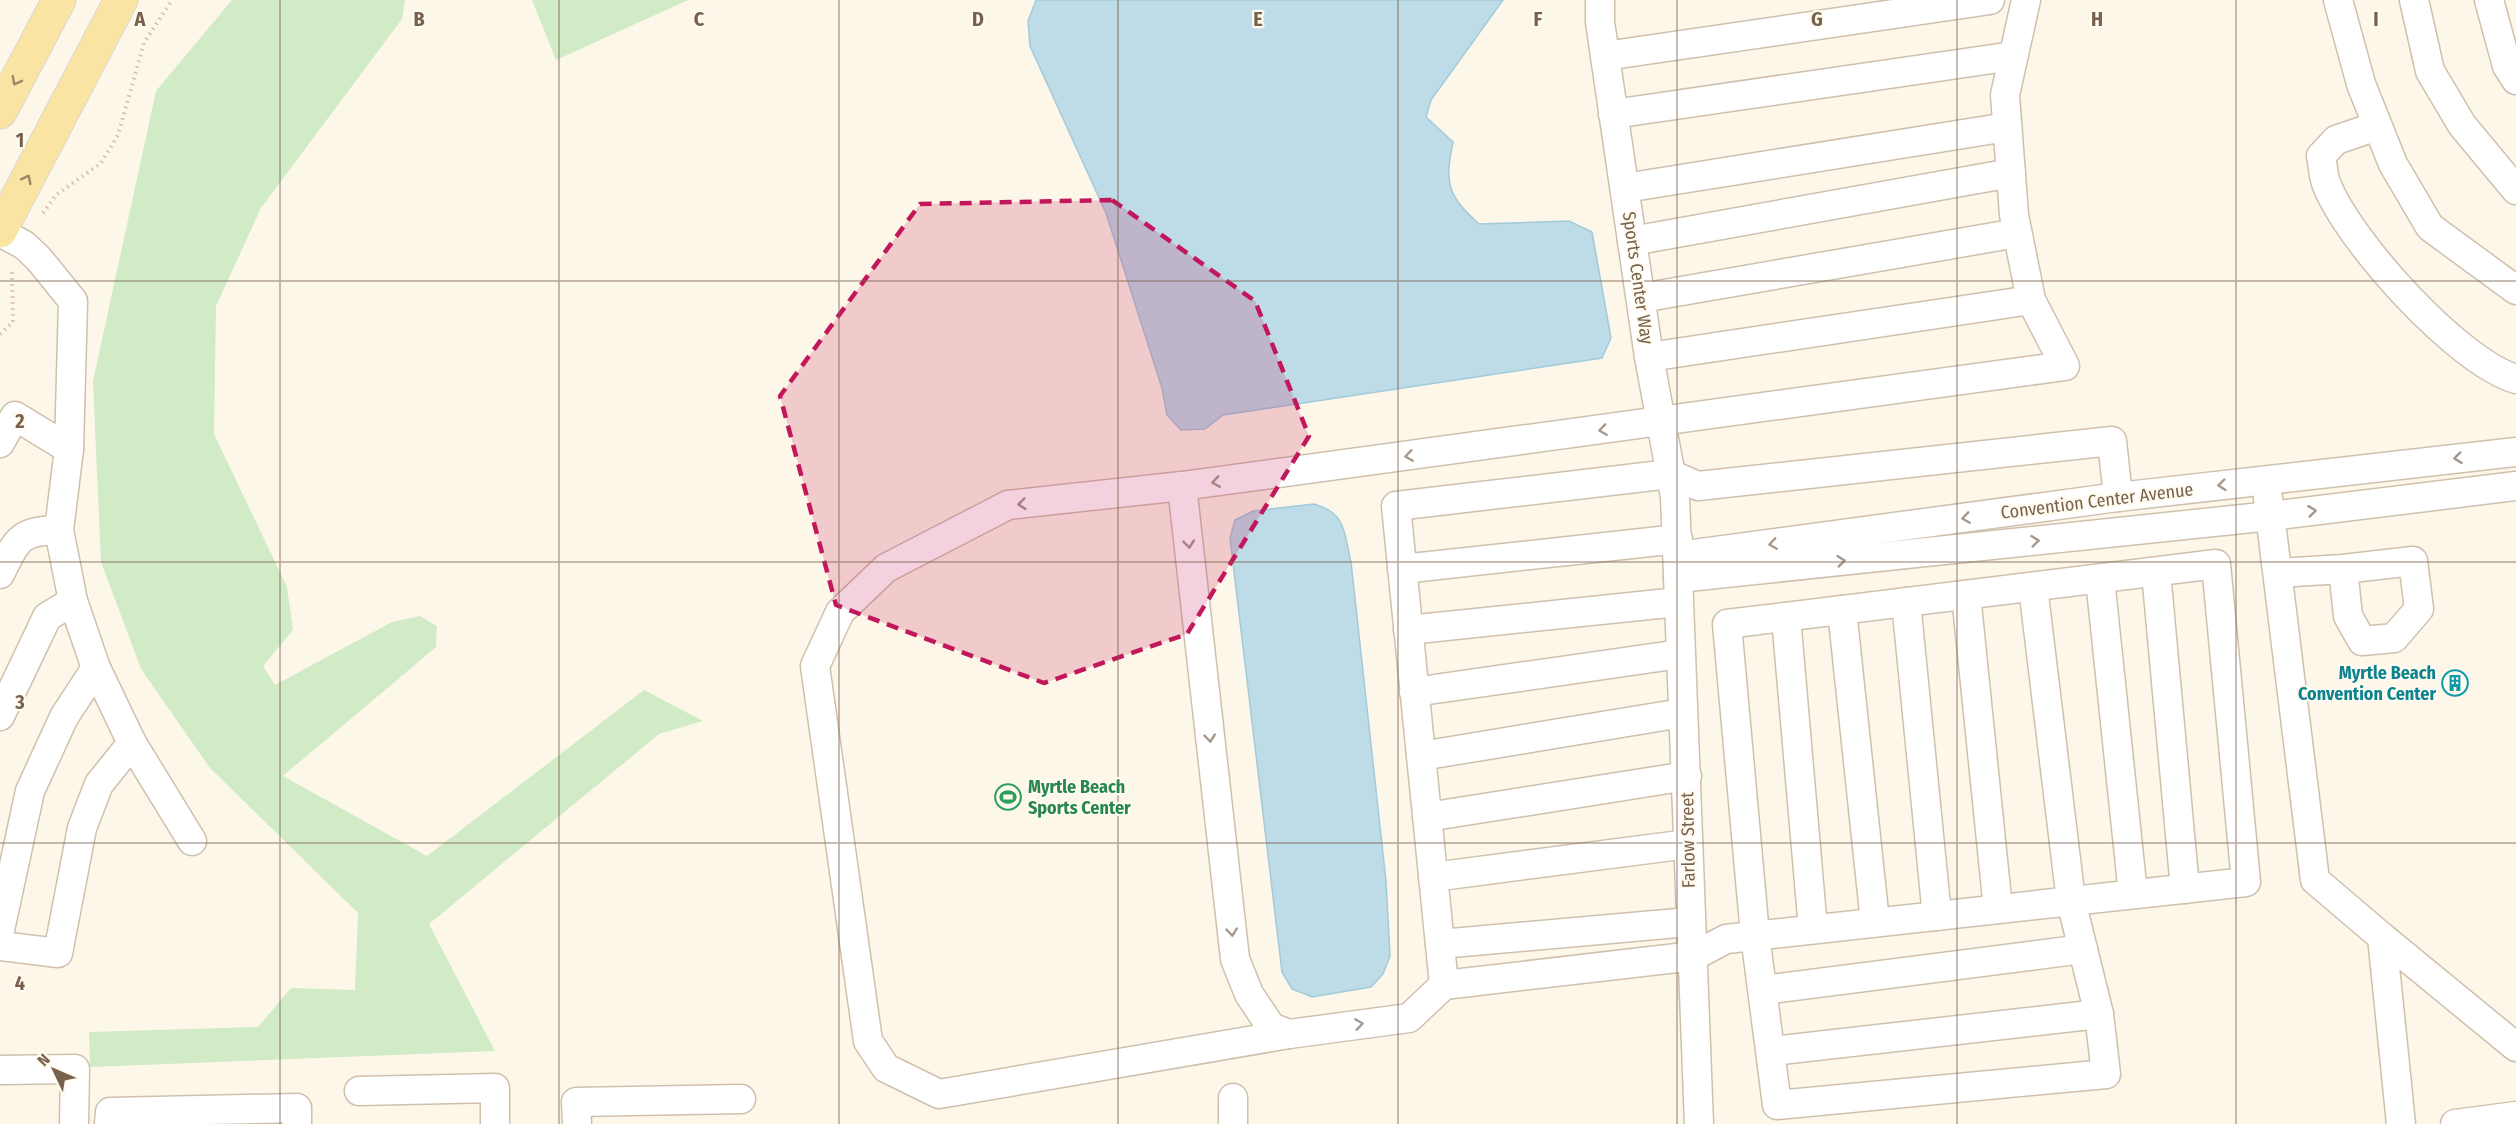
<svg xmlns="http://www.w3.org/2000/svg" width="2516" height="1124" font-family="'Fira Sans Condensed',sans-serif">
<rect width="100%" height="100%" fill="#fdf7e9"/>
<!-- green -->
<g fill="#d1ebc7">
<path d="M 232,0 L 405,0 L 402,19 L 261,208 L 216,306 L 214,434 L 287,587 L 293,630 L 263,666 L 275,685 L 392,622 L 420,616 L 437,626 L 436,647 L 283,776 L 427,856 L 644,690 L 703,721 L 659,734 L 429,924 L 495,1051 L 90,1067 L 89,1032 L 258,1027 L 291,988 L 355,990 L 358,913 L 210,768 L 141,669 L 101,562 L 93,381 L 156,91 Z"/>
<path d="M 532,0 L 688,0 L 556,60 Z"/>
</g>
<!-- water -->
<g fill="#bddce7" stroke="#a3cad9" stroke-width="1.5">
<path d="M 1036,0 L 1503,0 L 1431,100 L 1426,117 L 1453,142 C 1444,184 1448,196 1479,224 L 1569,221 L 1592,232 L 1611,338 L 1602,358 L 1223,415 L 1205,429 L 1181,430 L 1167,415 L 1162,388 L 1106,213 L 1030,46 L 1028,21 Z"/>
<path d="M 1314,504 C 1346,513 1344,532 1351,562 L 1386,881 L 1390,956 L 1383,974 L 1371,987 L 1312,997 L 1292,989 L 1282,972 L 1230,538 L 1235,520 L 1253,511 Z"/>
</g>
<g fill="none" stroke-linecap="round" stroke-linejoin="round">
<!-- minor casing -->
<g stroke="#cfc0ae" stroke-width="31">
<g id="minor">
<path d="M 1600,0 L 1600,22 L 1649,357 L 1675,497 L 1699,1124"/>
<path d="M 2338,0 L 2361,84 L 2393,164 L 2430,227 L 2516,290"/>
<path d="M 2414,0 L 2430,71 L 2462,125 L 2516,190"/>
<path d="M 2489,0 L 2507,66 L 2516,80"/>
<path d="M 1605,56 L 1990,0"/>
<path d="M 1613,114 L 2013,56"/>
<path d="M 2377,126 L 2336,140 L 2321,156 C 2323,165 2323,175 2326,183 C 2348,241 2458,362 2516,379"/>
<path d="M 1625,188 L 2007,127"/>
<path d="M 0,232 L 24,245 L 38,258 L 73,301 L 69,449 L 59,530 L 73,601 L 96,668 L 132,743 L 192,841"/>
<path d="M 1632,241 L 2011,173"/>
<path d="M 1641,298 L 2017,233"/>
<path d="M 1649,357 L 2031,300"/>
<path d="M 0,443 L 15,416 L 69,449"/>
<path d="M 1182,486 L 1235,959 L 1249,994 L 1271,1027 L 1289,1034 L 1409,1018 L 1444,985"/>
<path d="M 2268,498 L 2315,880 L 2382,937 L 2401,1124"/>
<path d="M 1678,556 L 2118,497 L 2516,452"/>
<path d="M 1402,569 L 1678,539"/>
<path d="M 2156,572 L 2185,889"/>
<path d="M 2278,573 L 2343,569 L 2413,561 L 2419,609 L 2394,638 L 2362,641 L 2348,616 L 2343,569"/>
<path d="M 0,574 C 17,540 18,531 59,530"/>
<path d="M 1678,578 L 2271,516 L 2516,486"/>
<path d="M 2100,579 L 2133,894"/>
<path d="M 2033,587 L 2071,901 L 2099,1014 L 2106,1074 L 1777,1105 L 1755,935 L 1727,624 L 2216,564 L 2246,882 L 1726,939 L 1694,956 L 1444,985 L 1396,506 L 1670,474 L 1698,486 L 2112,441 L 2118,497"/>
<path d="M 1966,595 L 1998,909"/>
<path d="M 1906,602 L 1937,916"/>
<path d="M 1842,610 L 1875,922"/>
<path d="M 1786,617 L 1813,929"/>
<path d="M 1408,630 L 1678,602"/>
<path d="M 1414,692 L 1680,654"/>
<path d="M 0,716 L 47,617 L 73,601"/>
<path d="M 1421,756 L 1682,713"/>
<path d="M 1427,817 L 1687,776"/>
<path d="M 1433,877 L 1688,844"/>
<path d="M 0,930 L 30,791 L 64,717 L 96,668"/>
<path d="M 2382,937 L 2516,1047"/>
<path d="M 1440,944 L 1689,922"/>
<path d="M 0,946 L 58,953 L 82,828 L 99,784 L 132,743"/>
<path d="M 1764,990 L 2083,949"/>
<path d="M 1289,1034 L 939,1094 L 886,1068 L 868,1041 L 815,666 L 840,612 L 886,568 L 1008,505 L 1182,486 L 2065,366 L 2031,300 L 2014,215 L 2005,95 L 2026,0"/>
<path d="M 1772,1051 L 2099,1014"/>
<path d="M 0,1070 L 75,1069 L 74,1124"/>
<path d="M 359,1091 L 495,1088 L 495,1124"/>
<path d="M 1233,1098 L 1233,1124"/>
<path d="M 109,1124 L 110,1112 L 297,1108 L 297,1124"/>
<path d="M 577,1124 L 576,1102 L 741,1099"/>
<path d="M 2455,1124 L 2516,1116"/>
</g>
</g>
<!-- major casing -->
<g stroke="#dcd6d0" stroke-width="35">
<g id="major">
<path d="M 0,112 L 59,0"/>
<path d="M 0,231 L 121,0"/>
</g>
</g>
<!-- path -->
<g stroke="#d8bea3" stroke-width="4" stroke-dasharray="1.5 4.5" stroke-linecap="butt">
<path d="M 43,213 L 56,195 L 101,163 L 118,135 L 144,43 L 172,0"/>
<path d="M 0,334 L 13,322 L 12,270"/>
</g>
<!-- minor -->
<use href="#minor" stroke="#fff" stroke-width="28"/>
<!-- major -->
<use href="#major" stroke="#fae4a3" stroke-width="33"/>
</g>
<!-- one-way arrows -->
<defs><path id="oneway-chevron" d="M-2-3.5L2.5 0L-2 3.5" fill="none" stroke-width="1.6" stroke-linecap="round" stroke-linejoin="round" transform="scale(1.5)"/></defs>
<g stroke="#9f8866">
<use href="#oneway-chevron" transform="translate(16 81) rotate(118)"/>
<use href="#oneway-chevron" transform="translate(27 179) rotate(-63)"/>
</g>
<g stroke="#a7988b">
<use href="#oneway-chevron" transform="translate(1603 430) rotate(172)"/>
<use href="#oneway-chevron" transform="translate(1409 456) rotate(172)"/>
<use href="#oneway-chevron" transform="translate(2458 458) rotate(173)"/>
<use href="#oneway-chevron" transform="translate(1216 482) rotate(172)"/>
<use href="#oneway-chevron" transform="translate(2222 485) rotate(174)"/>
<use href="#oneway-chevron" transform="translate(1022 504) rotate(174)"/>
<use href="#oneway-chevron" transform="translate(2312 511) rotate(-7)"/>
<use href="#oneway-chevron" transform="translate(1966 518) rotate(172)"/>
<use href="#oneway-chevron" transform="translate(2035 541) rotate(-6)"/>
<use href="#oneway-chevron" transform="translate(1189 544) rotate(84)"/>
<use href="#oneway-chevron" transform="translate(1773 544) rotate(172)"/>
<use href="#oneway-chevron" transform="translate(1841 561) rotate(-6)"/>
<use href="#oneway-chevron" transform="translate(1210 738) rotate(84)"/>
<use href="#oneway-chevron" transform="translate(1232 932) rotate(84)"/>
<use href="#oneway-chevron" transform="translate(1359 1024) rotate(-8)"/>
</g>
<!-- marked area -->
<path fill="#c2185b" fill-opacity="0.2" stroke="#c2185b" stroke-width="4.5" stroke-dasharray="12 8" stroke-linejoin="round" d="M 1112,200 L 1255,301 L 1309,436 L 1187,634 L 1044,683 L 836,605 L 780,396 L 920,204 Z"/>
<!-- grid -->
<path fill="none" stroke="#78614c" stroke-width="1.5" stroke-opacity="0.55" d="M 280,0 L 280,1124M 559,0 L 559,1124M 839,0 L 839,1124M 1118,0 L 1118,1124M 1398,0 L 1398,1124M 1677,0 L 1677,1124M 1957,0 L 1957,1124M 2236,0 L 2236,1124M 0,281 L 2516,281M 0,562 L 2516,562M 0,843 L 2516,843"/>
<!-- icons -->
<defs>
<g id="building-ring" transform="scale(1.35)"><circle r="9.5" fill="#fffbf0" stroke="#0f9aa8" stroke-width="1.5"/><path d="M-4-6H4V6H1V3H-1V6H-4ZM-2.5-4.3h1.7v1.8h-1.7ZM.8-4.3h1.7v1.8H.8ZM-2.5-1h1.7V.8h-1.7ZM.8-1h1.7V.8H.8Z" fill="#0f9aa8"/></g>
<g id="stadium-ring" transform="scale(1.35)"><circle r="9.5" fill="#fffbf0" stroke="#2e9e5b" stroke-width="1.5"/><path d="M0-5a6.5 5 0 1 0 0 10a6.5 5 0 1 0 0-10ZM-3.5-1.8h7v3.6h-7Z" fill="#2e9e5b"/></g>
</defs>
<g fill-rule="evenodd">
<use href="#building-ring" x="2455" y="683"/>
<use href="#stadium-ring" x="1008" y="797"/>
</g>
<g text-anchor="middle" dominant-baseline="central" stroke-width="4.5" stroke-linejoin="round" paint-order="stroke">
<!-- street labels -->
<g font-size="18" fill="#78614c" stroke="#fffbf0">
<text transform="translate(1638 278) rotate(82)">Sports Center Way</text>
<text transform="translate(2097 501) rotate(-7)">Convention Center Avenue</text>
<text transform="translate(1688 840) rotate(-91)">Farlow Street</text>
</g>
<!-- culture labels -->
<g font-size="18" font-weight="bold" fill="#0d838f" stroke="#fffbf0" text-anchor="end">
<text x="2436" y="673">Myrtle Beach<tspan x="2436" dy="21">Convention Center</tspan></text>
</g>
<!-- leisure labels -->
<g font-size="18" font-weight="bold" fill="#27864d" stroke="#fffbf0" text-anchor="start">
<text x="1028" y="787">Myrtle Beach<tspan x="1028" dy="21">Sports Center</tspan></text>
</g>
</g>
<g font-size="20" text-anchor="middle" font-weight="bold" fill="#78614c" stroke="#fffbf0" stroke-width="4.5" stroke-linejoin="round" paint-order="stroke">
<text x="140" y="26">A</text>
<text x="419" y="26">B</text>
<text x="699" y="26">C</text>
<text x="978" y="26">D</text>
<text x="1258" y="26">E</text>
<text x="1538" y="26">F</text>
<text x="1817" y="26">G</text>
<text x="2097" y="26">H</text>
<text x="2376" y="26">I</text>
<text x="20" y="147">1</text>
<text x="20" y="428">2</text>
<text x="20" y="709">3</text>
<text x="20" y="990">4</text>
</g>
<!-- north arrow -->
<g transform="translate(54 1070) rotate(314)" stroke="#fffbf0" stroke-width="4.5" paint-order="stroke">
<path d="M0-4.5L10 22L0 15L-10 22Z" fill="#78614c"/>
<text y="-9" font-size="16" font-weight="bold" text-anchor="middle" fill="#78614c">N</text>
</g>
</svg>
